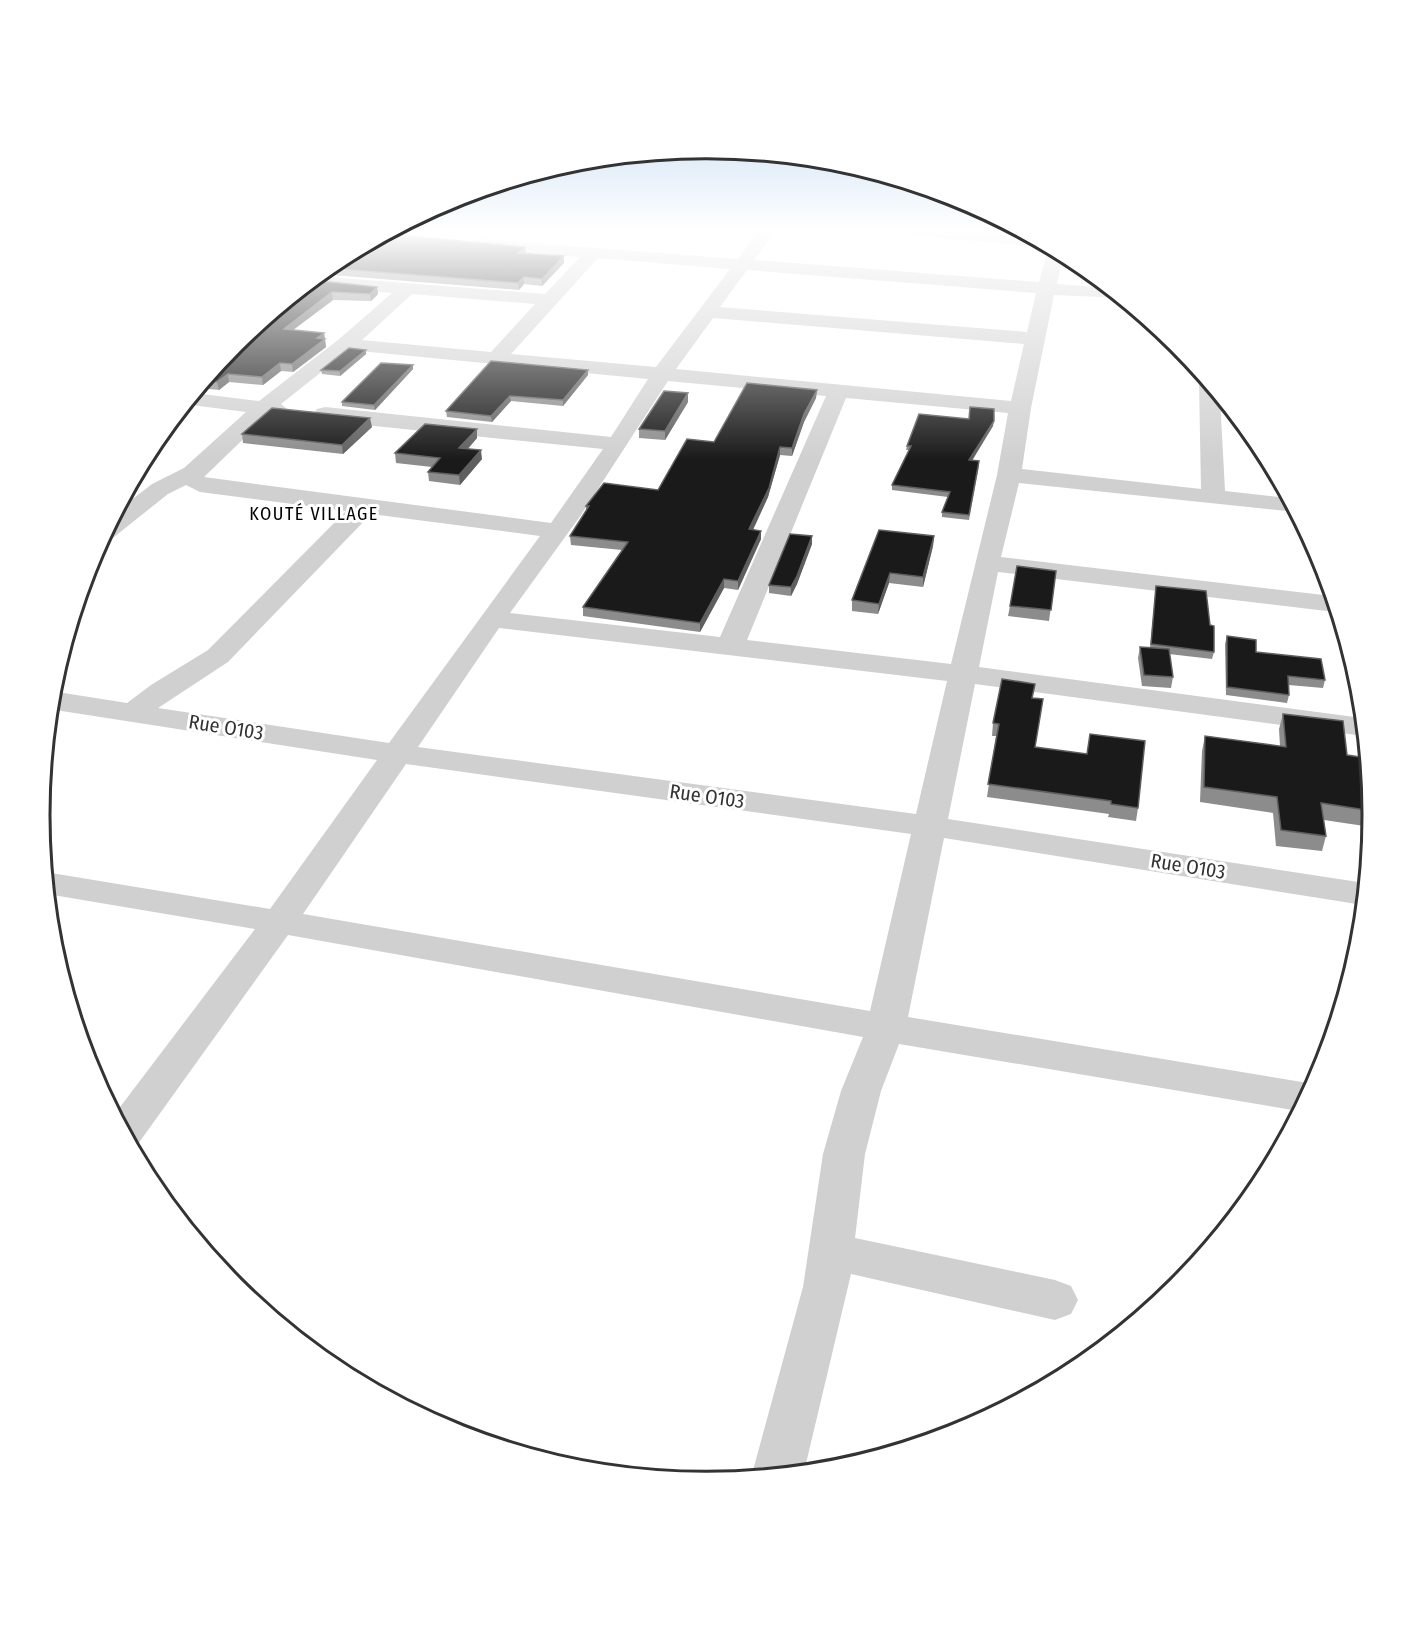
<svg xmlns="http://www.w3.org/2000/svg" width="1411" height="1630" viewBox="0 0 1411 1630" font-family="'Fira Sans Condensed',sans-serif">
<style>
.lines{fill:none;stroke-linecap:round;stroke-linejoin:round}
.minor{fill:#d0d0d0;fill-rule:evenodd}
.wall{fill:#8c8c8c}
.shaded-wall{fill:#5f5f5f}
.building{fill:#1a1a1a;stroke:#5f5f5f;stroke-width:1.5}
.labels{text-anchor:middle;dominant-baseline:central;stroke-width:6;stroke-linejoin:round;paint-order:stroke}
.far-neighbourhood-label{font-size:18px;letter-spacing:1.5px;fill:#000;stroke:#fff}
.street-label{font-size:20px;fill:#333;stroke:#fff}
.rim{fill:none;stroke:#333;stroke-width:3}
</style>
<rect width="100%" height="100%" fill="#fff"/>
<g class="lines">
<g class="minor">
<path d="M758,231H775L754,260L1039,282L1049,246L1063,254L1057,284L1109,288L1122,298L1054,295L1031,408L1022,469L1201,489L1199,383L1205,378L1220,397L1225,491L1288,498L1296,512L1019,483L1001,557L1332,596L1337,612H1335L998,572L979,667L1362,718L1364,736L975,684L948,819L1365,883L1363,905L944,838L908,1017L1314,1084L1299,1111L899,1044L881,1091L865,1154L855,1238L1055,1280L1071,1286L1078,1300L1071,1314L1055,1320L851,1274L804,1472L754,1477L752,1474L803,1287L823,1154L841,1091L863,1037L288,935L138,1144L131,1147L114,1115L255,929L47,894L45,872L270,909L377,760L49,709L51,691L127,703L151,685L208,650L346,511L200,492L186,485L168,494L114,537L101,539L116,512L152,484L184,468L246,412L184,404L194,393L259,401L338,340L392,293L306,285L317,276L545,294L580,257L480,249L474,248L471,244L474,240L480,239L738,259ZM598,258L730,269L656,367L511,354ZM747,270L1036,293L1027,332L720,307ZM412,294L535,304L491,352L362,340ZM713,318L1024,344L1011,401L676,369ZM349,350L648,379L611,437L325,407L317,409L314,414L317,419L325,421L603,449L551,523L204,477L268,415L284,414L287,409L281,404ZM668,381L826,396L720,637L510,613L581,515ZM846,398L1008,413L997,475L951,664L747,640ZM371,514L540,536L389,743L158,708L228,662ZM499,628L947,681L916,814L418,747ZM406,764L911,834L870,1011L303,914Z"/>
<polygon points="906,231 983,231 1028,235 1044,244 1038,246 914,236"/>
</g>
</g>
<g class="wall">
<polygon points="525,253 564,263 542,286 524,284 519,290 319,274 336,261"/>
<polygon points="312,280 377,287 378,294 371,301 333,300 293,330 324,333 326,347 293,372 281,371 263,385 229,382 219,390 198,388 234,343"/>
<polygon points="366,350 366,354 340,376 322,374 321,370"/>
<polygon points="413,365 413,369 375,410 342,406 342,402"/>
<polygon points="588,375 563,406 511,401 492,422 447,417 446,411"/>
<polygon points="817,390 816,398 804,422 792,456 780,455 768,497 753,530 761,539 738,590 724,588 700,632 583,616 583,607 622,550 571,545 570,536 586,511 586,506 658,490 714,442"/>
<polygon points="688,393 688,402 665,440 639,438 639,429"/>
<polygon points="969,419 993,426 972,461 979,466 969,520 942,517 942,512 948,497 892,490 892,485 909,450 906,450 907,446"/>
<polygon points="372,427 343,454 243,443 242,434"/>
<polygon points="477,438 468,449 482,459 460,485 429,481 428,472 432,467 396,463 395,453"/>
<polygon points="934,536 933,546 923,587 889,583 878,614 852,611 852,600"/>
<polygon points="812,544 797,584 791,596 769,593 769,585"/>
<polygon points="1056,571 1049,621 1008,616 1010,606"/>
<polygon points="1156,586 1214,652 1212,659 1169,654 1173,677 1171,688 1142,686 1138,658 1140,647 1150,648"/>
<polygon points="1227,636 1256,652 1325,680 1323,688 1289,685 1289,695 1287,703 1226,695 1225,644"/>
<polygon points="1033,698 1035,747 1138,808 1136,821 1108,817 1109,814 987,797 996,736 992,736 993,723"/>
<polygon points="1283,714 1347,755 1366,758 1372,815 1371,827 1324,820 1326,836 1322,851 1276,846 1273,813 1200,802 1202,751 1205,736 1280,746 1279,729"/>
</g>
<g class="shaded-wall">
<polygon points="525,247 526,253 518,253"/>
<polygon points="564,256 564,263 542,286 542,279"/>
<polygon points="524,277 524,284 519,290 518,283"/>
<polygon points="377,287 378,294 371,301 370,294"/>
<polygon points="332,292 333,300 285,336 284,329"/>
<polygon points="324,333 326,347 293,372 292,364 317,338"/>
<polygon points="366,350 366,354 340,376 340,371"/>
<polygon points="280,363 281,371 263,385 262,377"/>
<polygon points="413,365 413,369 375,410 374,405"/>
<polygon points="588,370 588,375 563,406 563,400"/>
<polygon points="228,374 229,382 219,390 217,382"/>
<polygon points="817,390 816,398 804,422 792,456 792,448 804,414"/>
<polygon points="688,393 688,402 665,440 665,431"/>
<polygon points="510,396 511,401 492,422 491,416"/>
<polygon points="370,418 372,427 343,454 342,445"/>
<polygon points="994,421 993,426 969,465 969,460"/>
<polygon points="477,429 477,438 460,457 459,448"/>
<polygon points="780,447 780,455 768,497 749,538 749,529"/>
<polygon points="481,450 482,459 460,485 459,475"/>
<polygon points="761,531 761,539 738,590 738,581"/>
<polygon points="812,536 812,544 797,584 791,596 791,587"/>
<polygon points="934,536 933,546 923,587 923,577"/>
<polygon points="890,573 889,583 878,614 879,604"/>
<polygon points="724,579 724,588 700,632 700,623"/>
</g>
<g class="building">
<polygon points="386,234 525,247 518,253 564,256 542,279 524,277 518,283 326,268 336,261"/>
<polygon points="312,280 377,287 370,294 332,292 284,329 324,333 317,338 325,339 292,364 280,363 262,377 228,374 217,382 204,380 234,343"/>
<polygon points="349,348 366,350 340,371 321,370"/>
<polygon points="491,361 588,370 563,400 510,396 491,416 446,411"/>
<polygon points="381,363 413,365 374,405 342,402"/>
<polygon points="747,383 817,390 804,414 792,448 780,447 769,488 749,529 761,531 738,581 724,579 700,623 583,607 628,542 570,536 589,506 586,506 604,483 658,490 687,439 714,442"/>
<polygon points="664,391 688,393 665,431 639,429"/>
<polygon points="970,407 994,409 994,421 969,460 979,461 969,515 942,512 950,492 892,485 911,446 907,446 919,414 969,419"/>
<polygon points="272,408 370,418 342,445 242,434"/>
<polygon points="425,424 477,429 459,448 481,450 459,475 428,472 440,458 395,453"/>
<polygon points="879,530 934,536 923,577 890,573 879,604 852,600"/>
<polygon points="790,534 812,536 797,576 791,587 769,585"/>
<polygon points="1017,566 1056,571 1051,610 1010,606"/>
<polygon points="1156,586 1206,591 1210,625 1214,626 1214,652 1151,644"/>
<polygon points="1227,636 1256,640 1256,652 1321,659 1325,680 1288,676 1289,695 1227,687"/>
<polygon points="1140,647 1169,649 1173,677 1144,675"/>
<polygon points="1002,679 1035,684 1032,698 1043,699 1035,747 1087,754 1090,734 1145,741 1138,808 1111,804 1111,801 988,784 999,724 993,723"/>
<polygon points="1283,714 1343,721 1347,755 1366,758 1372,811 1321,803 1326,836 1281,830 1277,797 1204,787 1205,736 1286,747"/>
</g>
<linearGradient id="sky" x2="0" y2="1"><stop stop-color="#9ec6ea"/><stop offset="0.5" stop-color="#fff"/><stop offset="1" stop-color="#fff" stop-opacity="0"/></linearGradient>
<rect width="1411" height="460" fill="url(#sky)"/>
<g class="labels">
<g class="far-neighbourhood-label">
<text x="314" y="514">KOUTÉ VILLAGE</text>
</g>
<g class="street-label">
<text transform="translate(226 727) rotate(9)">Rue O103</text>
<text transform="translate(707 796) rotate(8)">Rue O103</text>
<text transform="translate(1188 866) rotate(9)">Rue O103</text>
</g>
</g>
<path d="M0 0H1411V1630H0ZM50 815a656 656 0 1 1 1312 0a656 656 0 1 1-1312 0Z" fill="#fff" fill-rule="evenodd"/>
<path class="rim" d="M50 815a656 656 0 1 1 1312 0a656 656 0 1 1-1312 0Z"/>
</svg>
